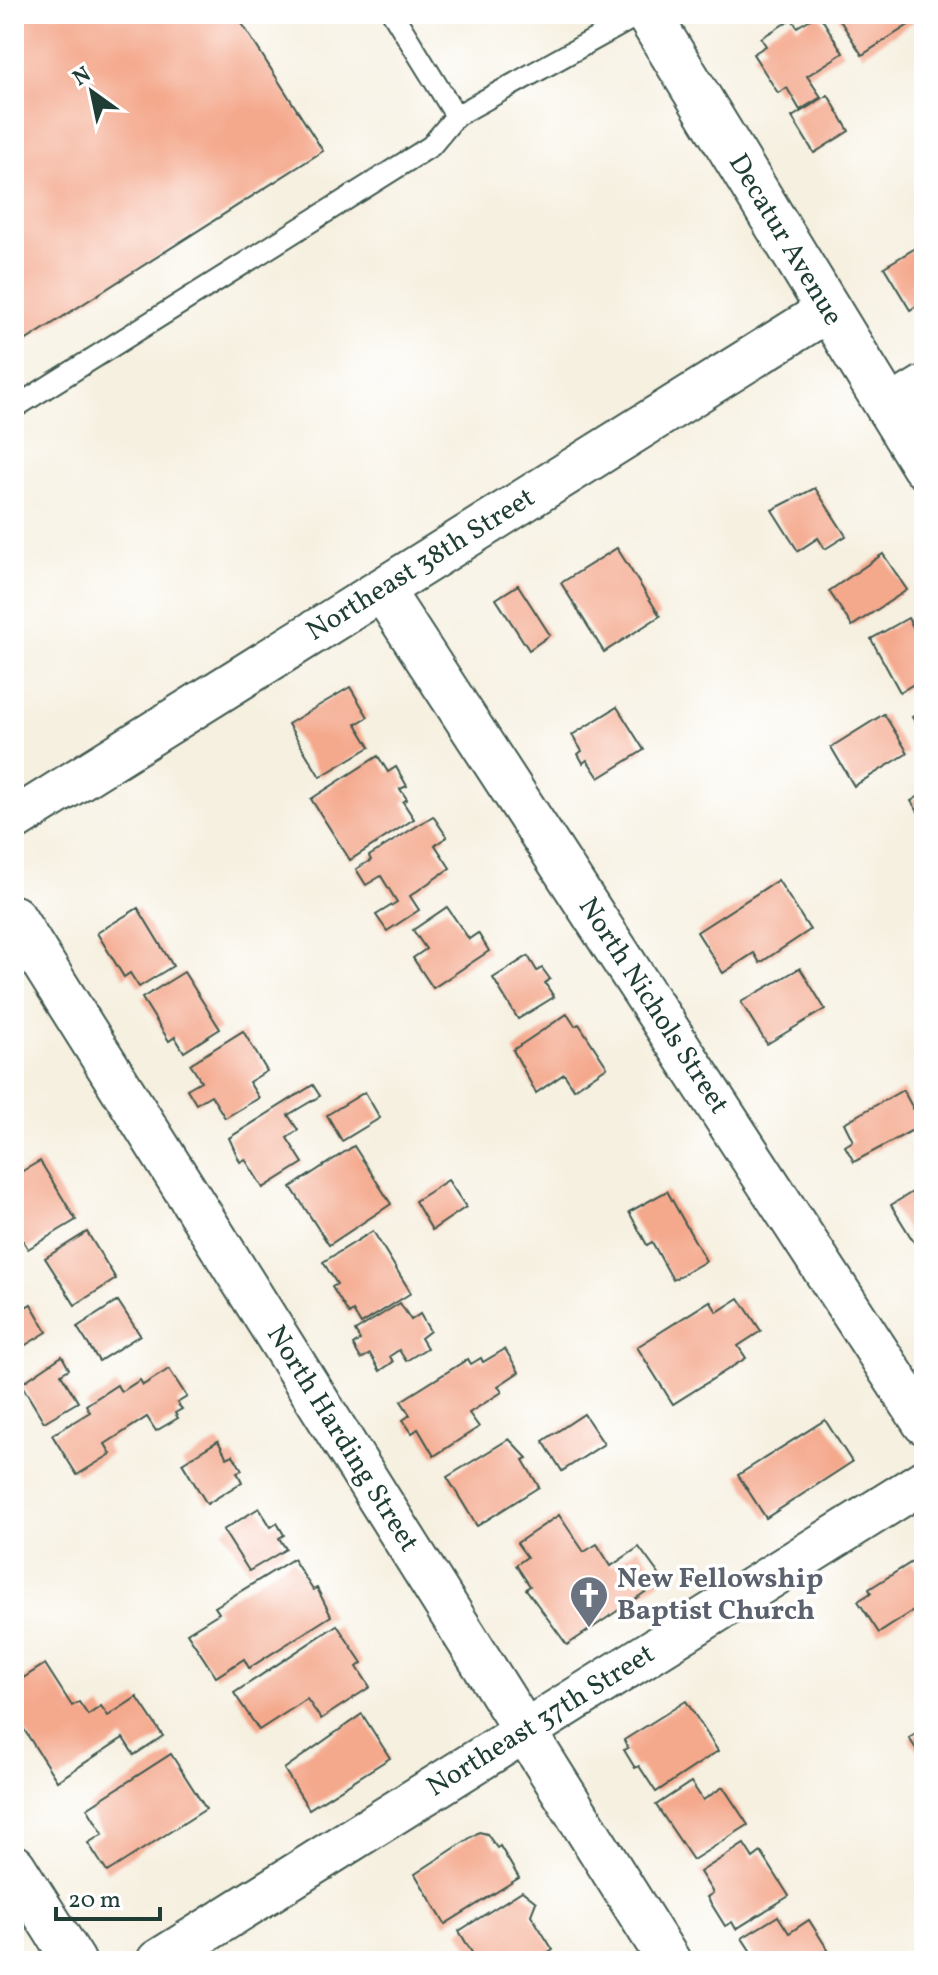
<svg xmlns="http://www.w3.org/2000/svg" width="938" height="1975" viewBox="0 0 938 1975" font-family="Vollkorn,serif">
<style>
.building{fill:#f4a98d}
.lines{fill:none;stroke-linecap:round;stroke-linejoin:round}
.lane-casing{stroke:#3f584e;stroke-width:24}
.street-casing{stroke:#3f584e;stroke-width:46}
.secondary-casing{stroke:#3f584e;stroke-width:48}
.lane{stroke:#fff;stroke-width:20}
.street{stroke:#fff;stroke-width:42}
.secondary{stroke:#fff;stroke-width:44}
.labels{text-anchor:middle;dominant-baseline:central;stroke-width:7;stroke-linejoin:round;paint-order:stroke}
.street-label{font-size:28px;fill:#1f3d34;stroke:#fff}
.worship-label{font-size:28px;font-weight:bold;fill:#5b616d;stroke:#fff;text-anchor:start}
</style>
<rect width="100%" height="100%" fill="#fff"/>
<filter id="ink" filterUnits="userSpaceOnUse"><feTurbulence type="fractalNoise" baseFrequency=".0125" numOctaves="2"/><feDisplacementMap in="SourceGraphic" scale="16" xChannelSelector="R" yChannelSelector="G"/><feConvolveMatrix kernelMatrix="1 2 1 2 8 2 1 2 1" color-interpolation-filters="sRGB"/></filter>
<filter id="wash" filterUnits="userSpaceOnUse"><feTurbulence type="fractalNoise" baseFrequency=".006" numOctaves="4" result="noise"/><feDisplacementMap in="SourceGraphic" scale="32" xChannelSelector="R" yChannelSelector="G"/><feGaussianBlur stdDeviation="1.8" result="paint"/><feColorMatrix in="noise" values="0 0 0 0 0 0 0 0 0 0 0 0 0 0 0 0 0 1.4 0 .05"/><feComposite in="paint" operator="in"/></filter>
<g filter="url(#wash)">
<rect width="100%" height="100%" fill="#f6f0e0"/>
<g id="blocks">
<g class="building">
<polygon points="14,14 236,14 323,151 14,348"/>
<polygon points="819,14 843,53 807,76 821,97 800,110 787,88 778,93 753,54 766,46 761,38 792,19 797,27"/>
<polygon points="836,14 924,14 924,15 862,55"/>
<polygon points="828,95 849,131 814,153 792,117"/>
<polygon points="924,243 924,301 910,310 884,267"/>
<polygon points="815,488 846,536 825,549 818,538 798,551 772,510"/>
<polygon points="617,548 660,616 604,652 561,583"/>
<polygon points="883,554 907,590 852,626 829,591"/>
<polygon points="518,585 550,635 529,650 496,599"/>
<polygon points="908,618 917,634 924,631 924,678 900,692 871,639"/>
<polygon points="350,687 368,717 356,724 370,747 320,777 288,724"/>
<polygon points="617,707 644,750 599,778 587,760 583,763 578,754 582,751 572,735"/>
<polygon points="924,709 924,736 912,717"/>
<polygon points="884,714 908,753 854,786 831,747"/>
<polygon points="378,756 388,772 396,767 407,786 400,789 407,799 403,802 414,819 350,860 311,799"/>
<polygon points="924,793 924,821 911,801"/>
<polygon points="433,816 447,837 435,845 450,868 410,896 419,910 387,931 376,915 397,902 381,876 366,885 356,869 371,860 369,856"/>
<polygon points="778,880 810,930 760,963 754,953 723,973 697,932"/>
<polygon points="447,907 469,939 478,933 489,951 433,988 413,958 426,949 413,930"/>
<polygon points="138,908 173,966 139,987 130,973 124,977 97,933"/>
<polygon points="528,956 537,971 542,968 550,979 545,983 554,997 518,1019 493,978"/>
<polygon points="800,968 825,1009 767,1044 741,1002"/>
<polygon points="184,972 220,1029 184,1052 175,1037 169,1041 142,998"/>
<polygon points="567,1014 575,1026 579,1024 607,1067 574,1089 564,1074 536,1093 513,1050"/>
<polygon points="243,1031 267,1071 249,1082 259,1098 225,1118 211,1095 196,1104 187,1089 201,1081 190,1064"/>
<polygon points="313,1085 320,1096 288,1115 298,1130 287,1138 303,1163 263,1188 245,1159 240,1162 229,1138"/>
<polygon points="903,1090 922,1125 854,1162 845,1146 853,1141 844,1123"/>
<polygon points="365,1092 380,1118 342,1141 327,1115"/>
<polygon points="354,1146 391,1204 329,1245 291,1187"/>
<polygon points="40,1161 76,1220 28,1249 14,1226 14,1176"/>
<polygon points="448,1180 466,1207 432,1230 415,1201"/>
<polygon points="924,1185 924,1250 920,1252 891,1205"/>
<polygon points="667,1191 706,1261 673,1280 652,1242 647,1245 629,1212"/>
<polygon points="373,1231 411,1293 361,1324 353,1311 349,1314 332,1287 337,1284 323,1262"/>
<polygon points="87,1232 116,1279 75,1305 45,1258"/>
<polygon points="739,1298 761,1331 738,1346 746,1358 673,1404 637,1347 710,1301 717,1312"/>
<polygon points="118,1301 140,1335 99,1361 77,1327"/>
<polygon points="400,1303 411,1320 420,1314 430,1331 421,1338 427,1348 406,1361 399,1350 390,1356 393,1362 380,1371 370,1354 361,1359 353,1345 360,1340 355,1331"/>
<polygon points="31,1304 47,1332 14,1352 14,1314"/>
<polygon points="505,1349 519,1372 498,1386 502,1392 469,1413 479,1427 434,1456 418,1429 412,1433 403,1420 410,1415 401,1401 468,1359 471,1364 481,1358 483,1362"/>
<polygon points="62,1356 69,1369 61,1374 78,1402 44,1422 21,1384"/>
<polygon points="169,1369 187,1397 177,1403 182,1409 175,1413 178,1418 156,1431 147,1417 105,1444 111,1454 77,1475 52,1435 90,1412 86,1405 117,1385 121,1392 140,1380 143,1385"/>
<polygon points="584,1414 604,1444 562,1471 543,1441"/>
<polygon points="825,1420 852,1462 766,1518 738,1475"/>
<polygon points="509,1439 527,1458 523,1460 539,1487 477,1526 447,1477"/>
<polygon points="218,1441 227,1458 233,1455 242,1470 237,1472 242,1482 207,1504 182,1463"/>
<polygon points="259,1508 271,1527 277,1523 284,1535 279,1538 286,1549 249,1571 223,1530"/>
<polygon points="559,1515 584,1552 597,1544 611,1566 639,1547 663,1580 567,1645 526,1589 530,1586 516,1565 527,1557 517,1543"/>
<polygon points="293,1559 313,1590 317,1588 331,1616 249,1668 244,1659 216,1677 187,1633 219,1613 215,1607"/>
<polygon points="912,1562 917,1570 924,1566 924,1604 879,1633 858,1601 871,1593 869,1589"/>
<polygon points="337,1625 362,1663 357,1667 370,1687 321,1719 307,1699 259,1730 234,1693"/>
<polygon points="45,1664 72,1706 79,1702 88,1715 101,1706 108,1716 137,1697 163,1736 134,1755 123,1738 57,1781 14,1714 14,1684"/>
<polygon points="686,1701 718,1751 656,1792 639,1766 635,1768 624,1750 628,1748 624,1740"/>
<polygon points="362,1714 390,1758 309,1809 284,1769"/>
<polygon points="924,1729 924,1761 909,1738"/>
<polygon points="171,1754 206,1809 107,1872 88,1843 103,1834 87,1808"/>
<polygon points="691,1782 703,1800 723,1787 748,1825 693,1860 656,1805"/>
<polygon points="479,1832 487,1834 497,1848 500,1846 519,1878 445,1924 415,1874"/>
<polygon points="744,1844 753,1858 761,1852 789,1896 736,1929 732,1922 725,1926 707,1897 713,1893 700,1872"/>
<polygon points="522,1891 536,1902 531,1915 553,1950 536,1961 477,1961 459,1931"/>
<polygon points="778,1916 789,1933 809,1920 835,1961 757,1961 742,1938"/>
</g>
</g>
</g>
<g filter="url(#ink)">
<use href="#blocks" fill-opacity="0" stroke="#3f584e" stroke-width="2"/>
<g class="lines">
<defs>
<g id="lane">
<polyline points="456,116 640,14"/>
<polyline points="14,408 431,146 456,116 393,14"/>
</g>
<g id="street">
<polyline points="888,409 924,387"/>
<polyline points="382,590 924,1423"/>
<polyline points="14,820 828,310"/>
<polyline points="14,917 669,1961"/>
<polyline points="14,1866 74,1961"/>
<polyline points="158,1961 924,1481"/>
</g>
<polyline id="secondary" points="648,14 924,466"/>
</defs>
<use href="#lane" class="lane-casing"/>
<use href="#street" class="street-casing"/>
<use href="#secondary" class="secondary-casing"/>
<use href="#lane" class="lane"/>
<use href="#street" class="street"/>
<use href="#secondary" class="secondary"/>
</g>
</g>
<defs>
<symbol id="church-pin" viewBox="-11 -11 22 30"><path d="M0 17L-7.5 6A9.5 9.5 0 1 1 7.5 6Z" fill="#6b7280" stroke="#fff"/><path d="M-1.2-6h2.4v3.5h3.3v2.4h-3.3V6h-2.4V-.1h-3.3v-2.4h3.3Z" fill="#fff"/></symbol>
</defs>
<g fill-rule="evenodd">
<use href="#church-pin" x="567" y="1573" width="44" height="60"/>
</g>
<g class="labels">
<g class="street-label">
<text transform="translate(785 240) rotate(59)">Decatur Avenue</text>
<text transform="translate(421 565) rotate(-32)">Northeast 38th Street</text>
<text transform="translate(653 1006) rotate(57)">North Nichols Street</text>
<text transform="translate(342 1439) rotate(58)">North Harding Street</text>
<text transform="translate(541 1721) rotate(-32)">Northeast 37th Street</text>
</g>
<g class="worship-label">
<text x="617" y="1579">New Fellowship<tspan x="617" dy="32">Baptist Church</tspan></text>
</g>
</g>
<rect width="938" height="1975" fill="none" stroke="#fff" stroke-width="48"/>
<g transform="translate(92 92) rotate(327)" stroke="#ffffff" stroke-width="6" paint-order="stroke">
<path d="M0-6L14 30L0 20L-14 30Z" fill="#1f3d34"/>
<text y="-12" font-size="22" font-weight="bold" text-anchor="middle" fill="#1f3d34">N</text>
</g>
<path d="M56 1907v12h104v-12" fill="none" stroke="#1f3d34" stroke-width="4"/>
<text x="68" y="1907" font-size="24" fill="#1f3d34" stroke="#ffffff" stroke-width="6" paint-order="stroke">20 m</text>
</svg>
